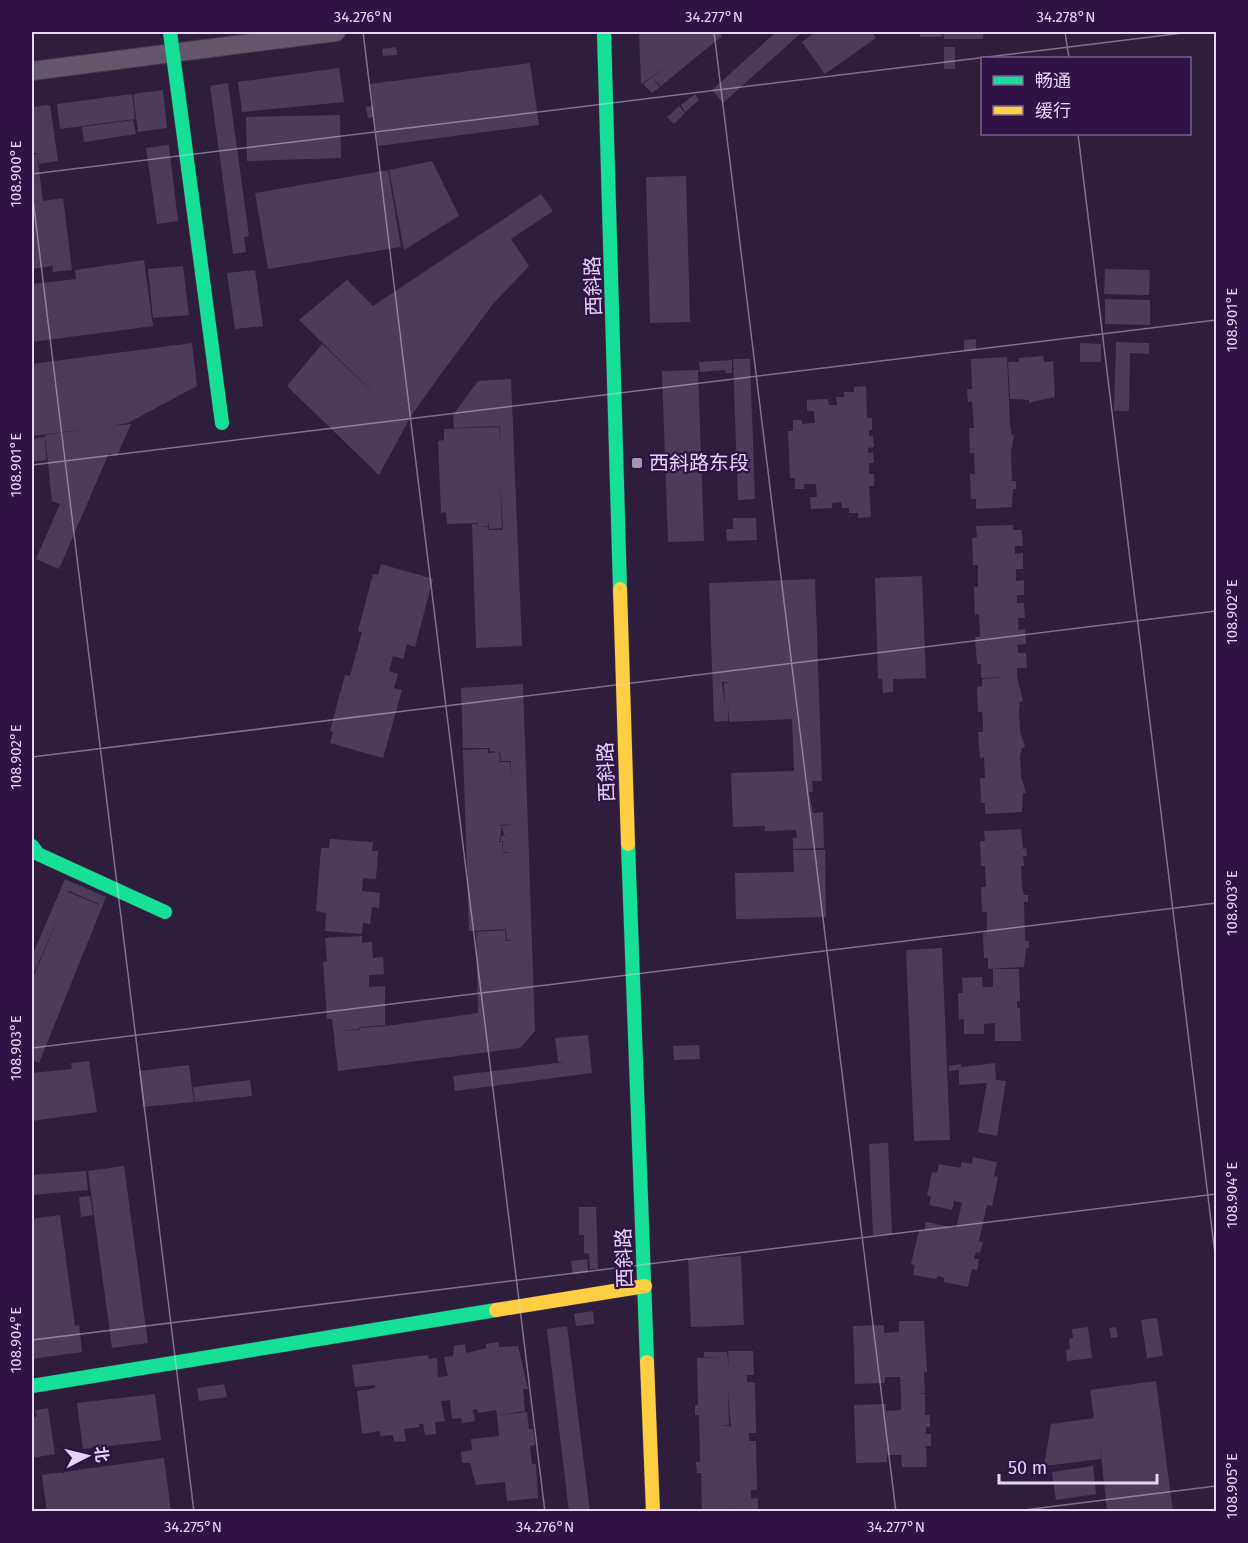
<svg xmlns="http://www.w3.org/2000/svg" width="1248" height="1543" viewBox="0 0 1248 1543" font-family="'Fira Sans','Noto Sans SC',sans-serif">
<style>
.building{fill:#4d3b5a;fill-rule:evenodd}
.lines{fill:none;stroke-linecap:round;stroke-linejoin:round}
.street-casing{stroke:#453850;stroke-width:20}
.fast-casing{stroke:#453850;stroke-width:15}
.slow-casing{stroke:#453850;stroke-width:15}
.street{stroke:#63566d;stroke-width:18}
.fast{stroke:#16e098;stroke-width:14}
.slow{stroke:#ffcf43;stroke-width:14}
.ticks{fill:none;stroke:#e5d5f6;stroke-width:1.5;stroke-opacity:0.45}
.poi-dot{fill:#a595b5;stroke:#311247;stroke-width:2}
.labels{text-anchor:middle;dominant-baseline:central;stroke-width:4.5;stroke-linejoin:round;paint-order:stroke}
.street-label{font-size:20px;fill:#e5d5f6;stroke:#311247}
.poi-label{font-size:20px;fill:#e5d5f6;stroke:#311247;text-anchor:start}
.neatline{fill:none;stroke:#e5d5f6;stroke-width:2}
.ticks-label{font-size:15px;text-anchor:middle;fill:#e5d5f6}
</style>
<rect width="100%" height="100%" fill="#2f1e3b"/>
<g class="building">
<polygon points="639,32 718,32 722,36 661,86 652,77 673,62 641,84"/>
<polygon points="776,32 797,32 800,34 723,103 712,90"/>
<polygon points="816,32 872,32 876,38 825,74 802,42"/>
<rect x="920" y="32" width="22" height="5"/>
<polygon points="943,32 984,32 983,39 944,39"/>
<polygon points="396,47 397,55 383,56 382,49"/>
<rect x="944" y="47" width="11" height="22"/>
<polygon points="530,63 539,125 378,146 374,117 368,118 366,107 373,106 370,84"/>
<polygon points="339,68 344,102 242,112 238,82"/>
<polygon points="652,77 660,87 652,93 643,84"/>
<polygon points="228,83 249,236 244,237 246,252 233,254 210,86"/>
<polygon points="163,90 167,128 138,132 133,94"/>
<polygon points="132,94 135,119 60,129 57,104"/>
<polygon points="695,94 699,100 685,112 681,105"/>
<polygon points="50,105 58,161 39,164 37,153 32,153 32,107"/>
<polygon points="679,106 685,113 674,124 667,117"/>
<polygon points="340,115 341,158 247,161 246,117"/>
<polygon points="133,120 136,134 84,142 82,127"/>
<polygon points="169,145 178,221 157,224 146,148"/>
<polygon points="37,154 43,201 63,198 72,270 53,272 51,257 52,266 32,269 32,155"/>
<polygon points="432,161 459,216 404,250 389,170"/>
<polygon points="388,170 401,247 268,269 255,193"/>
<polygon points="686,176 690,322 650,323 646,177"/>
<polygon points="541,194 553,211 511,239 529,266 493,304 441,374 411,416 379,475 287,386 322,344 386,405 299,320 347,280 373,306"/>
<polygon points="144,260 153,326 32,342 32,284 76,279 75,270"/>
<polygon points="183,266 189,315 153,318 148,269"/>
<polygon points="1105,269 1150,270 1149,295 1104,294"/>
<polygon points="255,270 263,326 235,329 227,273"/>
<polygon points="1105,299 1150,300 1150,325 1105,324"/>
<polygon points="976,339 976,350 964,351 964,340"/>
<polygon points="1116,342 1149,343 1149,354 1130,353 1129,411 1114,411"/>
<polygon points="192,343 197,386 128,423 110,426 131,424 117,456 109,453 59,569 36,559 60,504 52,501 45,435 89,429 32,436 32,364"/>
<polygon points="1080,343 1101,344 1101,362 1080,362"/>
<polygon points="1043,356 1044,362 1053,361 1055,397 1029,403 1029,400 1010,399 1008,362 1019,362 1018,358"/>
<polygon points="1007,357 1010,426 1012,435 1014,435 1011,452 1012,481 1016,481 1016,489 1013,489 1012,507 976,509 976,499 971,499 970,474 975,474 974,453 970,453 969,428 974,428 972,401 968,402 967,389 972,389 971,359"/>
<polygon points="733,359 750,359 755,499 738,500"/>
<polygon points="732,360 732,373 725,373 725,370 700,372 699,362"/>
<polygon points="698,370 704,541 668,542 662,371"/>
<path d="M511,379L522,646L476,648L472,524H477L478,527L477,519V523L447,524L446,512L441,513L438,441L444,440V429L499,427L501,443L500,427L499,426L454,428L453,415L478,381ZM500,481L503,528V530H488V527H481L488,526L489,521V529L502,528Z"/>
<polygon points="866,386 867,418 872,418 872,430 869,430 869,436 873,436 874,447 868,448 868,453 873,452 874,463 869,463 869,474 874,474 874,486 869,486 871,517 858,518 858,513 849,513 849,508 842,508 841,502 832,503 832,508 811,509 810,497 817,497 816,484 804,484 804,489 795,489 795,478 790,478 788,431 793,431 793,420 802,420 802,424 815,423 814,411 807,411 807,400 828,399 829,405 837,405 836,397 844,397 844,392 854,392 854,387"/>
<polygon points="45,437 46,460 32,462 32,439"/>
<polygon points="733,518 756,518 757,540 727,541 726,529 733,529"/>
<polygon points="1013,525 1013,530 1022,530 1023,546 1015,546 1015,554 1023,553 1023,569 1016,569 1016,581 1024,580 1024,595 1017,595 1017,603 1024,603 1025,618 1018,618 1018,630 1025,629 1026,644 1017,645 1018,653 1026,653 1027,668 1017,668 1017,677 1023,701 1020,702 1019,711 1020,731 1025,747 1022,748 1020,756 1021,776 1026,793 1023,793 1022,812 985,814 985,803 981,803 980,778 985,778 984,757 980,758 978,732 983,732 983,724 982,712 978,712 977,687 982,686 982,679 1004,677 981,678 981,664 977,664 975,637 980,637 979,614 975,615 974,587 978,587 978,565 973,565 972,538 977,537 976,526"/>
<polygon points="381,564 433,579 415,647 407,644 403,659 393,656 389,671 398,674 394,688 402,690 383,758 330,743 333,732 330,731 345,675 350,676 362,632 358,631 373,574 378,575"/>
<polygon points="922,576 926,678 893,679 893,692 883,693 882,679 878,679 875,578"/>
<path d="M815,579L822,781H812L813,792H809L813,813L823,812L824,848L793,849V838H797L796,830L765,831V826L733,827L731,773L794,771L792,719L729,722L728,706V721L714,722L709,583ZM722,682H732L724,683L725,706Z"/>
<path d="M523,684L535,1031L520,1048L338,1071L332,1019H327L323,962L327,961L325,938L362,936V943L372,942L373,958L383,957L384,974L369,975V987L385,986V1025L359,1027V1029L341,1031L359,1030L360,1028L386,1026L478,1013L476,932L505,930L506,941L515,940H507L506,929L469,931L463,750L488,749V753L499,752L500,762H510V777L511,761H501L500,752L489,751L490,748H463L461,688ZM513,824L502,826L504,835H508L501,836L500,841L507,842H503V852H511L503,853L502,842H499L502,826L499,825Z"/>
<polygon points="1021,829 1023,849 1026,848 1027,856 1023,856 1024,866 1021,866 1022,886 1024,895 1028,895 1028,902 1024,902 1025,941 1029,941 1029,948 1026,948 1024,967 988,969 988,958 984,958 983,933 987,932 987,912 982,912 981,887 986,887 985,866 981,866 980,841 985,841 984,831"/>
<polygon points="330,839 373,842 372,851 378,851 376,879 363,878 362,891 380,893 379,908 372,907 370,924 363,923 362,934 325,931 326,913 316,911 321,848 329,848"/>
<polygon points="793,850 825,850 826,917 736,919 735,873 794,872"/>
<path d="M65,879L106,897L39,1063L32,1060V980L60,914L32,977V956ZM69,891L99,904V905L68,892Z"/>
<polygon points="942,948 950,1140 914,1141 906,950"/>
<polygon points="993,969 1019,969 1020,1001 1017,1001 1017,1008 1020,1008 1021,1041 995,1041 995,1023 984,1024 984,1034 964,1034 964,1019 959,1020 958,993 963,993 962,978 982,977 983,987 993,987"/>
<polygon points="588,1035 592,1073 455,1091 453,1076 565,1062 558,1062 555,1038"/>
<polygon points="699,1045 700,1059 674,1060 673,1046"/>
<polygon points="89,1061 97,1112 32,1121 32,1073 72,1069 71,1063"/>
<polygon points="995,1063 996,1080 1006,1081 997,1136 978,1132 987,1083 959,1085 959,1070 949,1071 949,1066 961,1064 961,1067"/>
<polygon points="189,1065 194,1102 143,1107 139,1071"/>
<polygon points="250,1080 252,1096 195,1102 193,1087"/>
<polygon points="888,1143 892,1234 873,1235 869,1144"/>
<polygon points="973,1157 997,1162 994,1176 998,1177 992,1206 987,1205 979,1241 983,1242 980,1253 976,1252 974,1259 979,1259 977,1270 972,1269 968,1287 944,1282 944,1278 938,1276 936,1279 913,1275 915,1265 911,1264 919,1230 924,1231 926,1222 956,1228 962,1203 954,1201 952,1210 929,1205 931,1196 927,1196 932,1172 937,1173 939,1164 960,1168 962,1162 972,1164"/>
<polygon points="124,1166 148,1343 112,1348 88,1171"/>
<polygon points="86,1171 88,1190 32,1195 32,1175"/>
<polygon points="90,1196 93,1215 81,1217 79,1197"/>
<polygon points="579,1207 596,1207 598,1269 590,1269 589,1254 584,1253 584,1235 579,1235"/>
<polygon points="60,1215 75,1326 79,1325 82,1352 32,1359 32,1219"/>
<polygon points="741,1256 744,1325 691,1327 688,1259"/>
<polygon points="587,1259 588,1272 573,1274 571,1261"/>
<polygon points="593,1311 594,1324 576,1326 574,1314"/>
<polygon points="1157,1318 1163,1356 1147,1358 1141,1320"/>
<polygon points="899,1321 924,1321 927,1372 924,1372 925,1393 918,1394 925,1394 925,1415 930,1415 930,1427 926,1427 926,1434 931,1434 931,1446 926,1446 927,1467 902,1467 901,1455 887,1455 887,1462 856,1463 854,1405 886,1404 886,1411 901,1410 901,1394 900,1377 885,1377 885,1383 855,1384 853,1326 884,1325 884,1333 899,1332"/>
<polygon points="567,1326 590,1512 569,1512 547,1329"/>
<polygon points="1088,1327 1092,1358 1067,1361 1066,1350 1070,1349 1069,1339 1073,1338 1072,1329"/>
<polygon points="1116,1327 1118,1337 1111,1338 1109,1328"/>
<polygon points="499,1342 499,1347 518,1346 528,1389 523,1389 525,1411 497,1415 496,1410 478,1413 477,1409 473,1410 475,1421 462,1423 461,1418 452,1419 450,1400 441,1401 445,1421 435,1422 436,1434 425,1435 423,1424 419,1424 420,1427 404,1429 406,1441 394,1442 393,1435 380,1436 380,1431 362,1434 357,1391 375,1388 375,1385 355,1387 352,1365 428,1355 429,1359 437,1358 438,1377 448,1376 444,1357 453,1356 454,1346 465,1344 466,1353 486,1348 486,1344"/>
<path d="M728,1351H753L754,1375H747V1382L755,1383L756,1433H749V1441H756L757,1490H751V1499L758,1498V1512H733V1507L732,1512H702L701,1473H697L696,1462H726H700L699,1415H695V1405H698L697,1358L722,1357H704V1352H727L729,1368ZM728,1392L731,1426H721L729,1425Z"/>
<polygon points="1156,1381 1173,1512 1107,1512 1100,1444 1101,1459 1044,1466 1051,1424 1094,1418 1090,1390"/>
<polygon points="224,1384 227,1397 199,1401 197,1388"/>
<polygon points="155,1394 161,1440 83,1449 77,1403"/>
<polygon points="48,1408 55,1454 32,1458 32,1418 37,1416 35,1410"/>
<polygon points="527,1412 529,1429 533,1429 535,1445 530,1446 532,1464 536,1464 538,1498 507,1501 505,1482 476,1485 470,1463 462,1463 461,1452 472,1450 471,1439 499,1436 497,1415"/>
<polygon points="164,1458 171,1512 47,1512 42,1475"/>
<polygon points="1093,1466 1096,1494 1056,1500 1052,1472"/>
</g>
<g class="lines">
<defs>
<polyline id="street" points="32,71 336,32"/>
<g id="fast">
<polyline points="170,32 222,423"/>
<polyline points="604,32 620,589"/>
<polyline points="628,844 647,1362"/>
<polyline points="32,846 38,854 165,912"/>
<polyline points="32,1386 496,1310"/>
</g>
<g id="slow">
<polyline points="620,589 628,844"/>
<polyline points="496,1310 645,1286"/>
<polyline points="647,1362 653,1512"/>
</g>
</defs>
<use href="#street" class="street-casing"/>
<use href="#fast" class="fast-casing"/>
<use href="#slow" class="slow-casing"/>
<use href="#street" class="street"/>
<use href="#fast" class="fast"/>
<use href="#slow" class="slow"/>
</g>
<path class="ticks" d="M363,32L545,1512M714,32L896,1512M1065,32L1069,58M1078,134L1216,1262M32,174L1191,32M32,191L194,1512M32,465L1216,320M32,757L1216,611M32,1048L1216,903M32,1340L1216,1194M1008,1512L1216,1486"/>
<rect class="poi-dot" x="631" y="457" width="12" height="12" rx="3"/>
<g class="labels">
<g class="street-label">
<text transform="translate(593 286) rotate(-92)">西斜路</text>
<text transform="translate(606 772) rotate(-92)">西斜路</text>
<text transform="translate(624 1258) rotate(-92)">西斜路</text>
</g>
<g class="poi-label">
<text x="649" y="463">西斜路东段</text>
</g>
</g>
<rect width="1248" height="1543" fill="none" stroke="#311247" stroke-width="66"/>
<rect x="981" y="57" width="210" height="78" fill="#311247" stroke="#79608d" stroke-width="1.5"/>
<rect x="993" y="76" width="30" height="9" fill="#16e098" stroke="#79608d" stroke-width="1.5"/>
<text x="1035" y="87" font-size="18" fill="#e5d5f6">畅通</text>
<rect x="993" y="106" width="30" height="9" fill="#ffcf43" stroke="#79608d" stroke-width="1.5"/>
<text x="1035" y="117" font-size="18" fill="#e5d5f6">缓行</text>
<g transform="translate(87 1456) rotate(83)" stroke="#311247" stroke-width="4.5" paint-order="stroke">
<path d="M0-4.5L10 22L0 15L-10 22Z" fill="#e5d5f6"/>
<text y="-9" font-size="16" font-weight="bold" text-anchor="middle" fill="#e5d5f6">北</text>
</g>
<path d="M999 1474v9h158v-9" fill="none" stroke="#e5d5f6" stroke-width="3"/>
<text x="1008" y="1474" font-size="18" fill="#e5d5f6" stroke="#311247" stroke-width="4.5" paint-order="stroke">50 m</text>
<rect x="33" y="33" width="1182" height="1477" class="neatline"/>
<g class="ticks-label">
<text x="363" y="22">34.276°N</text>
<text x="714" y="22">34.277°N</text>
<text x="1066" y="22">34.278°N</text>
<text transform="translate(16 174) rotate(-90)" y="5">108.900°E</text>
<text transform="translate(1232 320) rotate(-90)" y="5">108.901°E</text>
<text transform="translate(16 465) rotate(-90)" y="5">108.901°E</text>
<text transform="translate(1232 612) rotate(-90)" y="5">108.902°E</text>
<text transform="translate(16 757) rotate(-90)" y="5">108.902°E</text>
<text transform="translate(1232 903) rotate(-90)" y="5">108.903°E</text>
<text transform="translate(16 1048) rotate(-90)" y="5">108.903°E</text>
<text transform="translate(1232 1195) rotate(-90)" y="5">108.904°E</text>
<text transform="translate(16 1340) rotate(-90)" y="5">108.904°E</text>
<text transform="translate(1232 1486) rotate(-90)" y="5">108.905°E</text>
<text x="193" y="1532">34.275°N</text>
<text x="545" y="1532">34.276°N</text>
<text x="896" y="1532">34.277°N</text>
</g>
</svg>
